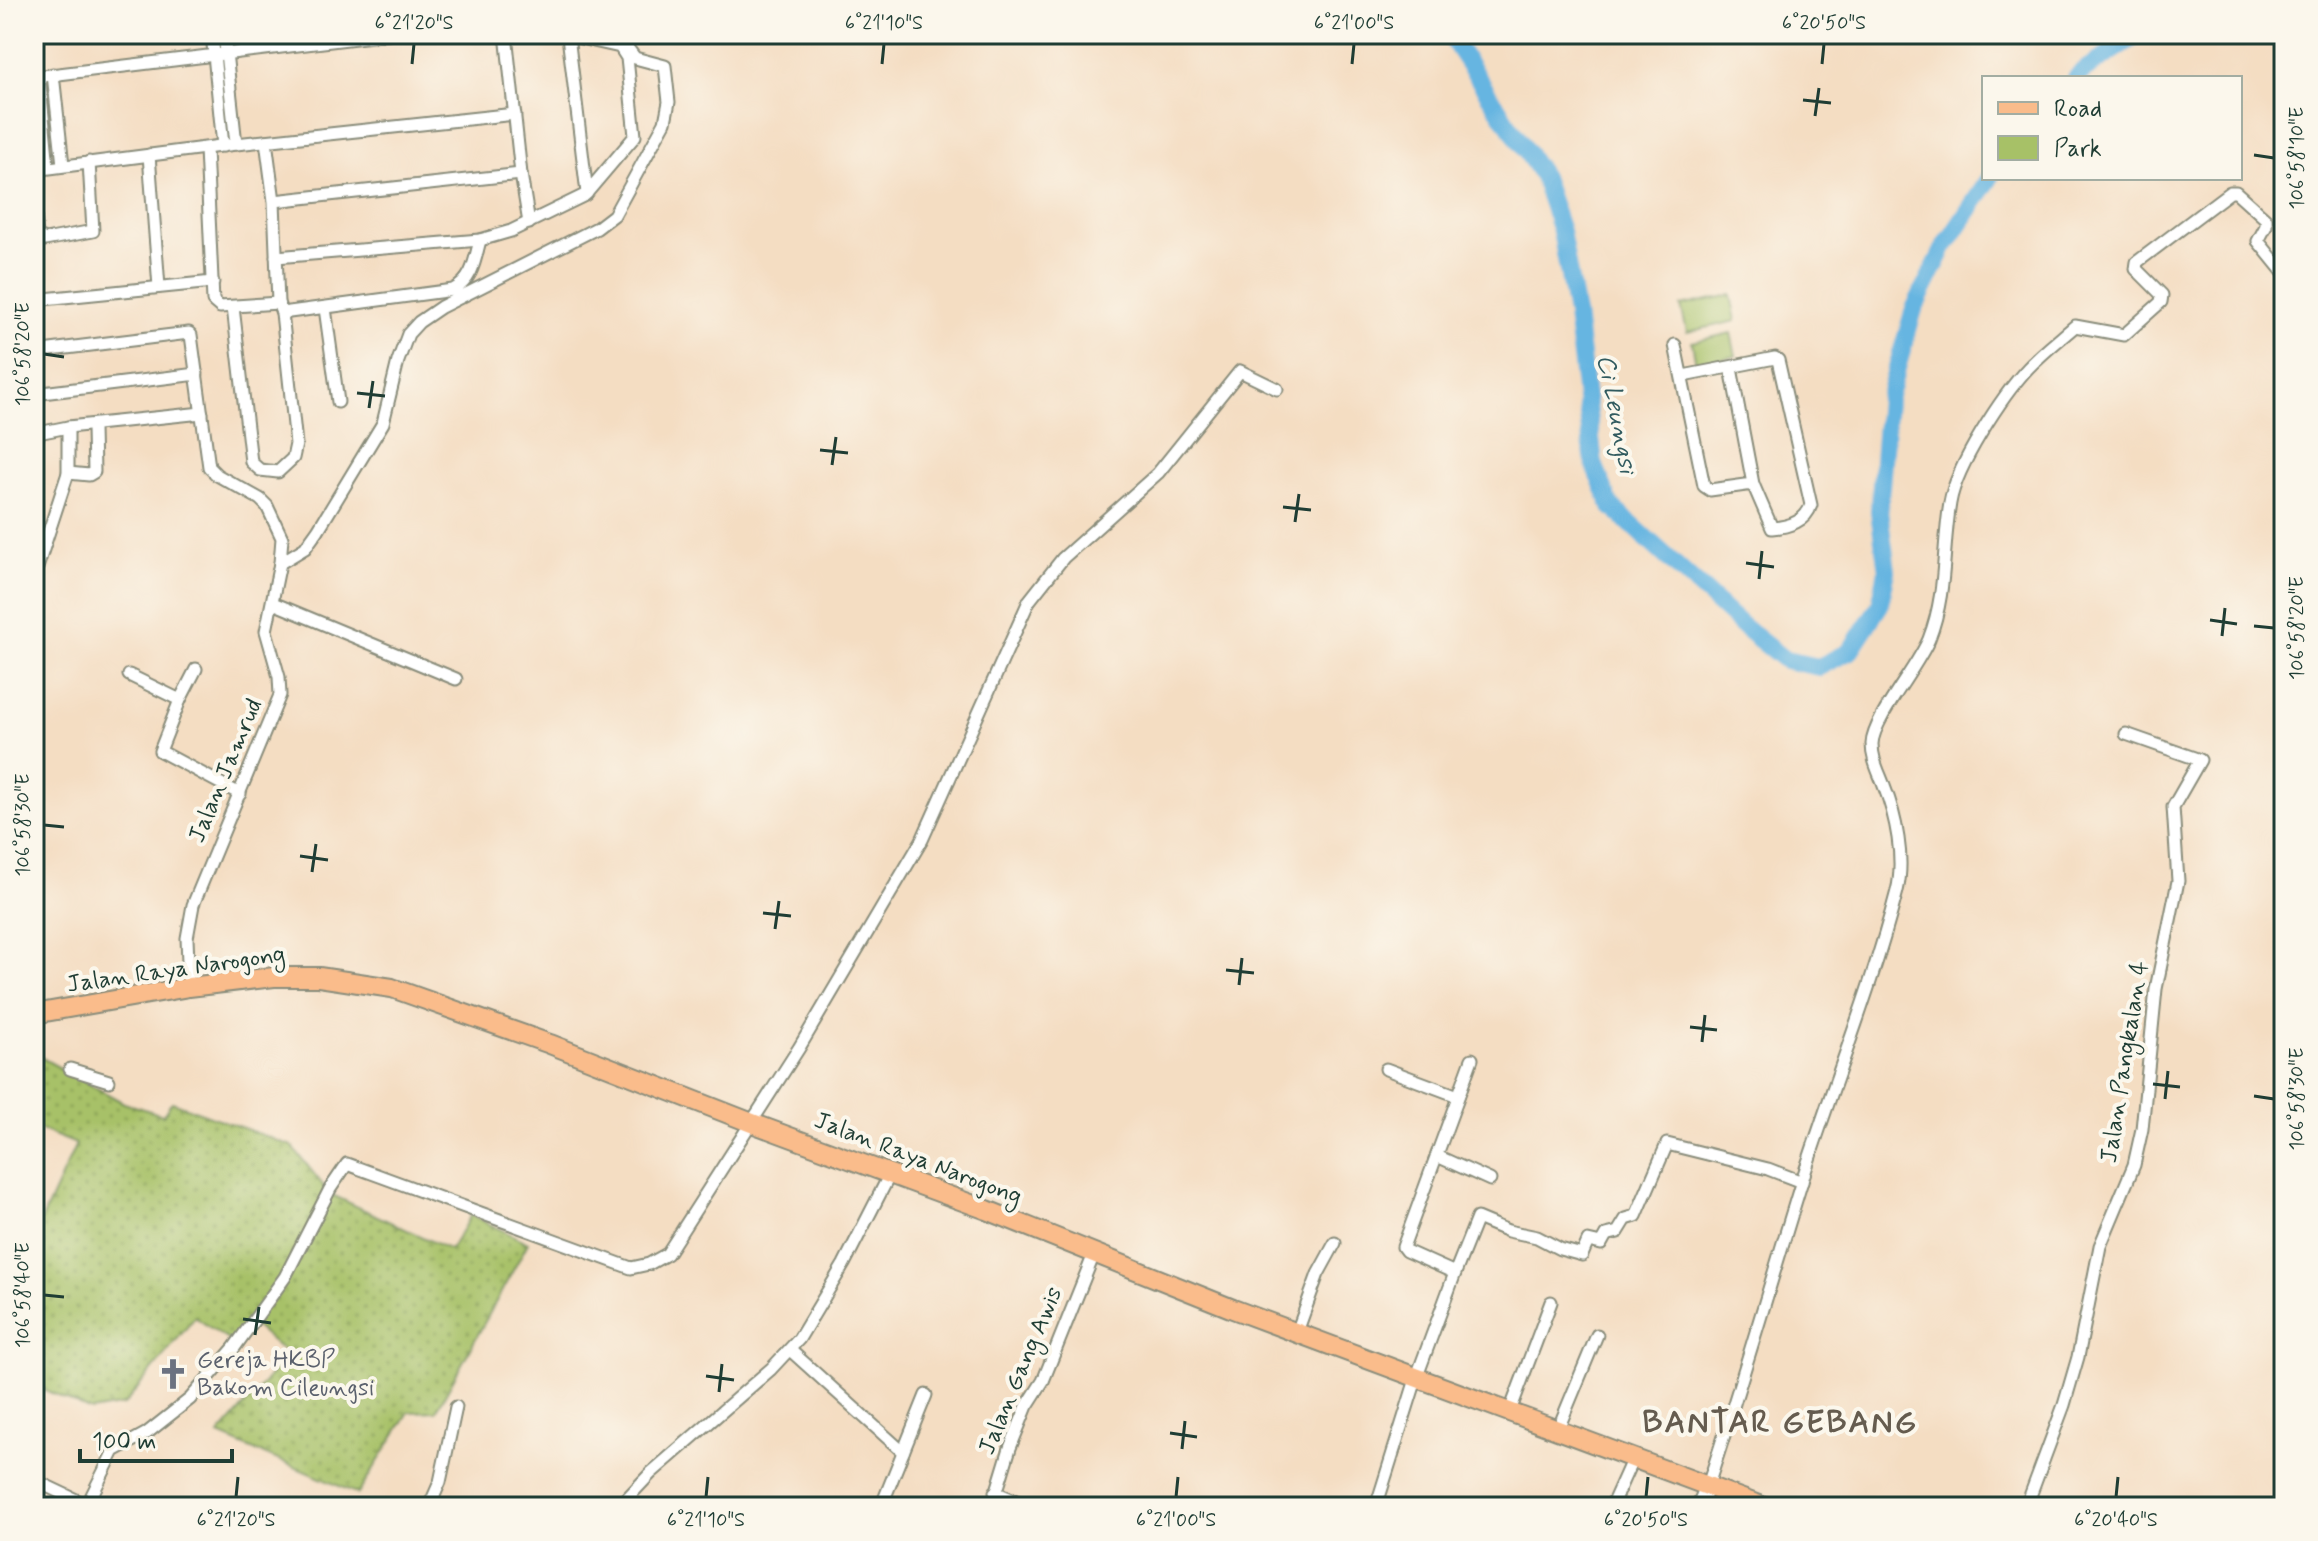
<svg xmlns="http://www.w3.org/2000/svg" width="2318" height="1541" viewBox="0 0 2318 1541" font-family="Mynerve,sans-serif">
<style>
.green{fill:url(#green-dots);stroke:#637f4e;stroke-width:2}
.pitch{fill:#a7c167;stroke:#637f4e;stroke-width:2}
.lines{fill:none;stroke-linecap:round;stroke-linejoin:round}
.river{stroke:#66b5e1;stroke-width:18}
.minor-casing{stroke:#8a8d7b;stroke-width:15}
.tertiary-casing{stroke:#8a8d7b;stroke-width:18}
.primary-casing{stroke:#8a8d7b;stroke-width:22}
.minor{stroke:#fff;stroke-width:11}
.tertiary{stroke:#fff;stroke-width:14}
.primary{stroke:#fabc8b;stroke-width:18}
.ticks{fill:none;stroke:#1f3d34;stroke-width:3}
.labels{text-anchor:middle;dominant-baseline:central;stroke-width:8;stroke-linejoin:round;paint-order:stroke}
.street-label{font-size:24px;fill:#1f3d34;stroke:#fbf7ec}
.worship-label{font-size:24px;fill:#5b616d;stroke:#fbf7ec;text-anchor:start}
.water-label{font-size:26px;font-style:italic;fill:#315b5f;stroke:#fbf7ec}
.district-label{font-size:32px;font-weight:bold;letter-spacing:2px;fill:#655c4f;stroke:#fbf7ec}
.neatline{fill:none;stroke:#1f3d34;stroke-width:3}
.ticks-label{font-size:20px;text-anchor:middle;fill:#1f3d34}
</style>
<defs>
<pattern id="green-dots" width="8" height="8" patternUnits="userSpaceOnUse" patternTransform="scale(2)"><rect width="8" height="8" fill="#a7c167"/><path d="M2 2h.1M6 6h.1" fill="none" stroke="#879e56" stroke-width="1.8" stroke-linecap="round"/></pattern>
</defs>
<rect width="100%" height="100%" fill="#fbf7ec"/>
<filter id="ink" filterUnits="userSpaceOnUse"><feTurbulence type="fractalNoise" baseFrequency=".0125" numOctaves="2"/><feDisplacementMap in="SourceGraphic" scale="16" xChannelSelector="R" yChannelSelector="G"/><feConvolveMatrix kernelMatrix="1 2 1 2 8 2 1 2 1" color-interpolation-filters="sRGB"/></filter>
<filter id="wash" filterUnits="userSpaceOnUse"><feTurbulence type="fractalNoise" baseFrequency=".006" numOctaves="4" result="noise"/><feDisplacementMap in="SourceGraphic" scale="32" xChannelSelector="R" yChannelSelector="G"/><feGaussianBlur stdDeviation="1.8" result="paint"/><feColorMatrix in="noise" values="0 0 0 0 0 0 0 0 0 0 0 0 0 0 0 0 0 1.4 0 .05"/><feComposite in="paint" operator="in"/></filter>
<g filter="url(#wash)">
<rect width="100%" height="100%" fill="#f4ddc2"/>
<polygon class="green" points="34,1057 42,1058 124,1103 163,1115 172,1102 292,1146 330,1194 450,1250 471,1215 528,1243 436,1411 409,1412 358,1494 219,1435 288,1355 253,1325 232,1343 195,1317 124,1405 91,1411 34,1385 34,1237 76,1144 34,1127"/>
<g class="pitch">
<polygon points="1731,295 1736,321 1687,332 1681,306"/>
<polygon points="1731,333 1736,356 1696,364 1692,342"/>
</g>
<g class="lines">
<g class="river">
<polyline points="1449,34 1543,177 1561,231 1576,314 1594,464 1611,506 1741,625 1785,660 1819,667 1850,651 1880,605 1887,571 1879,511 1888,399 1914,309 1944,248 1990,178"/>
<polyline points="2076,78 2083,71 2139,34"/>
</g>
</g>
</g>
<g filter="url(#ink)">
<g class="lines">
<defs>
<g id="minor">
<polyline points="212,34 223,146"/>
<polyline points="224,34 236,144"/>
<polyline points="491,34 500,36 506,34 521,174 529,223"/>
<polyline points="568,36 587,193"/>
<polyline points="53,74 63,165"/>
<polyline points="39,76 48,167"/>
<polyline points="34,77 389,34"/>
<polyline points="206,149 213,301 220,307 278,303"/>
<polyline points="149,155 159,287"/>
<polyline points="34,170 236,144 515,114"/>
<polyline points="274,201 521,174"/>
<polyline points="34,202 37,236 45,240 93,231 89,162"/>
<polyline points="276,257 480,240 511,231 585,195 635,136 627,58 620,47 562,34"/>
<polyline points="34,300 213,282"/>
<polyline points="233,307 251,462 260,470 278,472 293,458 296,444 282,313 278,303 274,201 266,141"/>
<polyline points="325,308 338,402"/>
<path d="M282,313L453,290C473,280 475,259 480,240"/>
<path d="M1675,345L1704,486L1710,490L1753,484L1772,528C1789,527 1806,521 1811,505L1778,360L1775,358L1683,376"/>
<polyline points="34,352 189,333 191,335 209,467 217,475 260,499 267,506 282,538 280,563 266,631 279,677 280,695 193,905 187,938 189,987"/>
<polyline points="1731,368 1753,484"/>
<polyline points="34,394 197,374"/>
<polyline points="34,400 38,433 34,449"/>
<polyline points="38,433 68,427 202,413"/>
<polyline points="68,473 89,475 94,472 93,429"/>
<polyline points="280,563 305,548 318,530 383,423 398,361 408,334 419,322 441,307 597,228 614,215 665,122 669,102 665,66 635,58 617,34"/>
<polyline points="34,569 37,568 68,473 68,427"/>
<polyline points="273,603 456,679"/>
<polyline points="196,669 180,700 160,751 240,794"/>
<polyline points="129,675 180,700"/>
<polyline points="70,1069 109,1081"/>
<polyline points="1386,1069 1458,1096"/>
<polyline points="1437,1156 1490,1180"/>
<polyline points="1455,1273 1477,1218 1508,1231 1537,1237 1560,1249 1582,1255 1588,1241 1601,1244 1606,1235 1618,1232 1626,1219 1636,1216 1667,1144 1768,1169 1802,1182"/>
<polyline points="1297,1332 1318,1274 1335,1243"/>
<polyline points="790,1350 903,1452"/>
<polyline points="1510,1411 1551,1302"/>
<polyline points="1558,1429 1597,1335"/>
<polyline points="34,1480 91,1507"/>
<path d="M1708,1485C1741,1385 1770,1284 1801,1184C1832,1086 1871,991 1897,891C1905,859 1896,816 1884,786C1879,772 1872,760 1872,744C1873,719 1917,668 1929,639C1947,593 1942,551 1950,503C1956,466 2002,396 2028,368C2043,352 2059,340 2075,326L2124,335L2161,302L2162,295L2136,269L2137,262L2230,192H2236L2266,219V226L2258,241L2284,273"/>
<polyline points="995,1492 1030,1507"/>
<polyline points="86,1507 114,1451 147,1433 190,1399 234,1348 285,1277 330,1189 347,1164 631,1268 649,1264 667,1254 799,1048 922,840 1029,601 1063,558 1158,473 1240,371 1277,389"/>
<polyline points="429,1507 440,1482 456,1407"/>
<polyline points="619,1507 651,1473 771,1369 799,1339 844,1264 890,1174"/>
<polyline points="881,1507 926,1395"/>
<polyline points="992,1507 1010,1448 1027,1406 1043,1381 1094,1254"/>
<polyline points="1376,1507 1417,1376 1455,1273 1406,1251 1403,1247 1472,1059"/>
<polyline points="1611,1507 1633,1458"/>
<polyline points="2026,1507 2064,1405 2078,1357 2100,1246 2134,1165 2142,1129 2156,989 2178,881 2173,807 2200,760 2126,734"/>
</g>
<polyline id="tertiary" points="1699,1507 1708,1485"/>
<polyline id="primary" points="34,1014 189,987 274,977 319,977 392,988 550,1044 752,1123 987,1210 1233,1309 1764,1507"/>
</defs>
<use href="#minor" class="minor-casing"/>
<use href="#tertiary" class="tertiary-casing"/>
<use href="#primary" class="primary-casing"/>
<use href="#minor" class="minor"/>
<use href="#tertiary" class="tertiary"/>
<use href="#primary" class="primary"/>
</g>
</g>
<path class="ticks" d="M412,64L414,44M882,64L884,44M1352,64L1354,44M1822,64L1824,44M1803,100L1831,103M1815,116L1819,88M2254,155L2274,158M44,354L64,357M357,393L385,396M369,408L373,381M820,450L848,453M832,465L836,437M1283,507L1311,510M1295,522L1299,494M1746,563L1774,567M1759,579L1762,551M2210,620L2237,624M2254,626L2274,628M2222,636L2225,608M44,825L64,827M300,856L328,860M312,872L316,844M763,913L791,916M775,929L779,901M1226,970L1254,973M1239,985L1242,958M1690,1027L1717,1030M1702,1042L1705,1015M2153,1084L2180,1087M2254,1096L2274,1099M2165,1099L2168,1071M44,1295L64,1297M243,1319L271,1323M255,1335L259,1307M706,1376L734,1380M719,1392L722,1364M1170,1433L1197,1437M1182,1449L1185,1421M236,1497L238,1477M706,1497L708,1477M1176,1497L1178,1477M1646,1497L1648,1477M2116,1497L2118,1477"/>
<defs>
<symbol id="church-bare" viewBox="-9 -9 18 18"><path d="M-1.2-6h2.4v3.5h3.3v2.4h-3.3V6h-2.4V-.1h-3.3v-2.4h3.3Z" fill="#6b7280" stroke="#fbf7ec" stroke-width="2.5" paint-order="stroke"/></symbol>
</defs>
<g fill-rule="evenodd">
<use href="#church-bare" x="151" y="1352" width="44" height="44"/>
</g>
<g class="labels">
<g class="street-label">
<text transform="translate(226 771) rotate(-67)">Jalan Jamrud</text>
<text transform="translate(176 970) rotate(-8)">Jalan Raya Narogong</text>
<text transform="translate(2125 1062) rotate(-81)">Jalan Pangkalan 4</text>
<text transform="translate(918 1159) rotate(21)">Jalan Raya Narogong</text>
<text transform="translate(1021 1371) rotate(-67)">Jalan Gang Awis</text>
</g>
<g class="worship-label">
<text x="197" y="1360">Gereja HKBP<tspan x="197" dy="28">Bakom Cileungsi</tspan></text>
</g>
<g class="water-label">
<text transform="translate(1616 414) rotate(79)">Ci Leungsi</text>
</g>
<g class="district-label">
<text x="1780" y="1423">BANTAR GEBANG</text>
</g>
</g>
<rect width="2318" height="1541" fill="none" stroke="#fbf7ec" stroke-width="88"/>
<rect x="1982" y="76" width="260" height="104" fill="#fbf7ec" stroke="#a3ada2" stroke-width="2"/>
<rect x="1998" y="102" width="40" height="12" fill="#fabc8b" stroke="#a3ada2" stroke-width="2"/>
<text x="2054" y="116" font-size="24" fill="#1f3d34">Road</text>
<rect x="1998" y="136" width="40" height="24" fill="#a7c167" stroke="#a3ada2" stroke-width="2"/>
<text x="2054" y="156" font-size="24" fill="#1f3d34">Park</text>
<path d="M80 1449v12h152v-12" fill="none" stroke="#1f3d34" stroke-width="4"/>
<text x="92" y="1449" font-size="24" fill="#1f3d34" stroke="#fbf7ec" stroke-width="6" paint-order="stroke">100 m</text>
<rect x="44" y="44" width="2230" height="1453" class="neatline"/>
<g class="ticks-label">
<text x="414" y="29">6°21'20"S</text>
<text x="884" y="29">6°21'10"S</text>
<text x="1354" y="29">6°21'00"S</text>
<text x="1824" y="29">6°20'50"S</text>
<text transform="translate(2296 158) rotate(-90)" y="7">106°58'10"E</text>
<text transform="translate(22 354) rotate(-90)" y="7">106°58'20"E</text>
<text transform="translate(2296 628) rotate(-90)" y="7">106°58'20"E</text>
<text transform="translate(22 825) rotate(-90)" y="7">106°58'30"E</text>
<text transform="translate(2296 1099) rotate(-90)" y="7">106°58'30"E</text>
<text transform="translate(22 1295) rotate(-90)" y="7">106°58'40"E</text>
<text x="236" y="1526">6°21'20"S</text>
<text x="706" y="1526">6°21'10"S</text>
<text x="1176" y="1526">6°21'00"S</text>
<text x="1646" y="1526">6°20'50"S</text>
<text x="2116" y="1526">6°20'40"S</text>
</g>
</svg>
